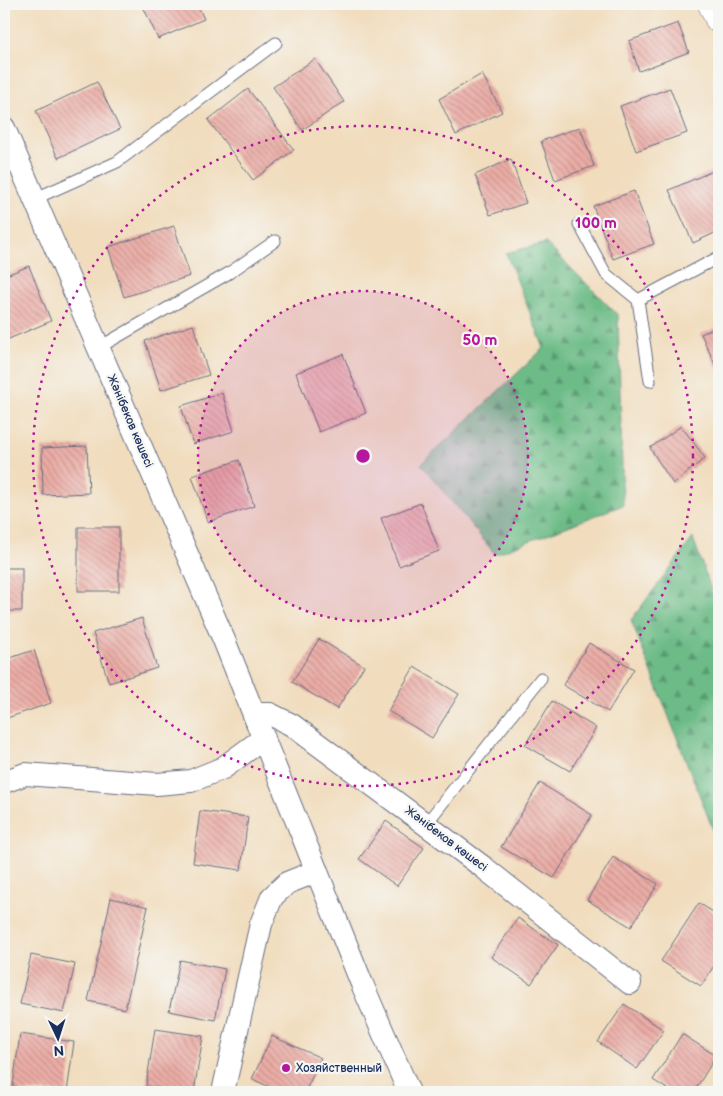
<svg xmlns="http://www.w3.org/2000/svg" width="723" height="1096" viewBox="0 0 723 1096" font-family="'Balsamiq Sans',sans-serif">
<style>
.forest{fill:url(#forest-firs);stroke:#447672}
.building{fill:url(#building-back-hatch)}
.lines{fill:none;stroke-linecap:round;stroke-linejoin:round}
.service-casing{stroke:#666c80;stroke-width:13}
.minor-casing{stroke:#666c80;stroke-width:24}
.tertiary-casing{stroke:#666c80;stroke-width:29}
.service{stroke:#fff;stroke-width:11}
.minor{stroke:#fff;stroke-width:22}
.tertiary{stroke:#fff;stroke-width:28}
.ring{fill:none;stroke:#b5179e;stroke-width:2.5;stroke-dasharray:2.5 5}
.poi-dot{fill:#b5179e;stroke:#f6f6f2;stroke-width:2}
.labels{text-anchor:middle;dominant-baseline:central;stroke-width:4.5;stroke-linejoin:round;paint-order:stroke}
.street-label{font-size:12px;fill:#1b2f5e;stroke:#f6f6f2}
.poi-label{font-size:12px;fill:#1b2f5e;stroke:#f6f6f2;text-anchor:start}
.centre{fill:#b5179e;stroke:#f6f6f2;stroke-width:2.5}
.ring-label{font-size:15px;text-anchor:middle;font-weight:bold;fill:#b5179e;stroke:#f6f6f2;stroke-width:4.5;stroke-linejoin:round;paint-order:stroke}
</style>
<defs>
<pattern id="forest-firs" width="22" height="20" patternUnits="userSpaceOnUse" patternTransform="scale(1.25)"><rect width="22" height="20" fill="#6dbc87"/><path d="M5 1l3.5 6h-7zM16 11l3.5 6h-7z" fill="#599972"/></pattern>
<pattern id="building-back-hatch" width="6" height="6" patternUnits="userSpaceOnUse" patternTransform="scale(1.25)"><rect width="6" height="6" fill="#ecada6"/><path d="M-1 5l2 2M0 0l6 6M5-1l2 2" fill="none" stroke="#be8d8a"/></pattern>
</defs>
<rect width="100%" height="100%" fill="#f6f6f2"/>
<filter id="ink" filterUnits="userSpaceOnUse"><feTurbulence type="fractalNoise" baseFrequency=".02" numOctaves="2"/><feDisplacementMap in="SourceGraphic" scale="10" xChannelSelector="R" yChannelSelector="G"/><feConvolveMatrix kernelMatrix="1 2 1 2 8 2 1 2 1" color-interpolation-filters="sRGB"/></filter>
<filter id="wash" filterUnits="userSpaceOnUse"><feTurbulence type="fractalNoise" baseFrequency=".0096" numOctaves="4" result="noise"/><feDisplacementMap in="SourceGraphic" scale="20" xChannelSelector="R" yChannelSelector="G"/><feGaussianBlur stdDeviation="1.12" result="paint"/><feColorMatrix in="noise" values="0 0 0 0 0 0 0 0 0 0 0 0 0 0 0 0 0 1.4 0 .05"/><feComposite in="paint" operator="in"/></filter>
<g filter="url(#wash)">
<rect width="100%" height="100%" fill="#f1ddbe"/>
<g class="forest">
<polygon points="546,243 618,315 623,505 495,554 421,464 544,348 506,253"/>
<polygon points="693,538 719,612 719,845 631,620"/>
</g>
<g id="blocks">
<g class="building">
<polygon points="142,4 197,4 204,19 158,39"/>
<polygon points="678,23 689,52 639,71 629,41"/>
<polygon points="315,59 344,102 302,130 273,87"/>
<polygon points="482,74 502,112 456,135 439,99"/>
<polygon points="97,82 120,129 58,158 36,111"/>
<polygon points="670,88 687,133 636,151 620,106"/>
<polygon points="248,89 294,150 253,180 208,120"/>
<polygon points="580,127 594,166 555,180 541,141"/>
<polygon points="511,159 526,203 490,215 475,175"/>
<polygon points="715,170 719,179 719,231 693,243 669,190"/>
<polygon points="634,191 654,244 613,259 593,206"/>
<polygon points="174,226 190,276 124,297 108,247"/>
<polygon points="29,266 51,321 4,341 4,276"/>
<polygon points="193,325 209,375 161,390 145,341"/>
<polygon points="719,326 719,373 701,334"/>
<polygon points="343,354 366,413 319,432 296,373"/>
<polygon points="222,393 234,431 193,444 181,406"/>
<polygon points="681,426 705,458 673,484 650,448"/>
<polygon points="87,446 89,493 43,495 42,448"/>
<polygon points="239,460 254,506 208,522 192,476"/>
<polygon points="421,503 439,551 399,566 381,518"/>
<rect x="78" y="527" width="41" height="64"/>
<rect x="4" y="568" width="18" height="43"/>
<polygon points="142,618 157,668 109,683 93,633"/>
<polygon points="319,639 364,666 337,709 292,682"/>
<polygon points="589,643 634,669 608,712 563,685"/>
<polygon points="34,650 51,703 4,719 4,660"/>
<polygon points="414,667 459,694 432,738 388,711"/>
<polygon points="552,701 596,728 570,771 525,745"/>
<polygon points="540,783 592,815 554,878 501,847"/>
<polygon points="200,811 248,817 241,870 193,863"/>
<polygon points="386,821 424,848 397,886 359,859"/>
<polygon points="613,857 658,884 631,927 587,900"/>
<polygon points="111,898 148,907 125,1009 88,1001"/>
<polygon points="699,903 719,916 719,958 701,986 661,961"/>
<polygon points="518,918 558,945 531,984 491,957"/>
<polygon points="31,955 75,964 64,1013 20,1004"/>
<polygon points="180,960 225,969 215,1020 169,1011"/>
<polygon points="624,1004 664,1030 637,1069 598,1042"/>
<polygon points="155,1029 203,1036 194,1092 181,1092 146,1086"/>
<polygon points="20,1034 74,1042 67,1092 12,1092"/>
<polygon points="682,1034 716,1056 694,1092 672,1092 653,1080"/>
<polygon points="272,1036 321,1058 305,1092 281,1092 252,1079"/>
</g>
</g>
</g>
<g filter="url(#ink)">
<use href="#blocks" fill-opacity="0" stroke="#666c80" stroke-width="1"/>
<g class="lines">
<defs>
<g id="service">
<polyline points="34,199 117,162 276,43"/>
<polyline points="579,224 606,274 638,300"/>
<polyline points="98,348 229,273 275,241"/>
<polyline points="650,381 638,300 719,257"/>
<polyline points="426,824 541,678"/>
</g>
<g id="minor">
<polyline points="4,128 224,640 362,984 409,1092"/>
<polyline points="254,714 270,714 292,725 483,867 630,983"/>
<polyline points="4,782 25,774 157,784 191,781 223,768 264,738"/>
<polyline points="223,1092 261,924 272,897 287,883 317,871"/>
</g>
<polyline id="tertiary" points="712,4 719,19"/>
</defs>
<use href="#service" class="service-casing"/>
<use href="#minor" class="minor-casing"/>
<use href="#tertiary" class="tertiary-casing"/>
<use href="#service" class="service"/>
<use href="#minor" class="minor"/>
<use href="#tertiary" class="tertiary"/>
</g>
</g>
<circle cx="363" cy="456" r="165" fill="#b5179e" fill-opacity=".12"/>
<g class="ring">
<circle cx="363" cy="456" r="165"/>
<circle cx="363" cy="456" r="330"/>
</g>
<circle class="poi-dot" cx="286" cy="1068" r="5"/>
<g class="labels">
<g class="street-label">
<text transform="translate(130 421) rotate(67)">Жәнібеков көшесі</text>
<text transform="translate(446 839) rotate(37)">Жәнібеков көшесі</text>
</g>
<g class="poi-label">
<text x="296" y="1068">Хозяйственный</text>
</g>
</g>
<circle cx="363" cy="456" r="8" class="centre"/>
<g class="ring-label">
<text x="596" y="228">100 m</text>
<text x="480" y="345">50 m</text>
</g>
<rect width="723" height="1096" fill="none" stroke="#f6f6f2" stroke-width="20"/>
<g transform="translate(58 1038) rotate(176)" stroke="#f6f6f2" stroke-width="4" paint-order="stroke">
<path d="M0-4L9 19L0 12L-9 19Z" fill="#1b2f5e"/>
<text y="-8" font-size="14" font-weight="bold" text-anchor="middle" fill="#1b2f5e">N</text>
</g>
</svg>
